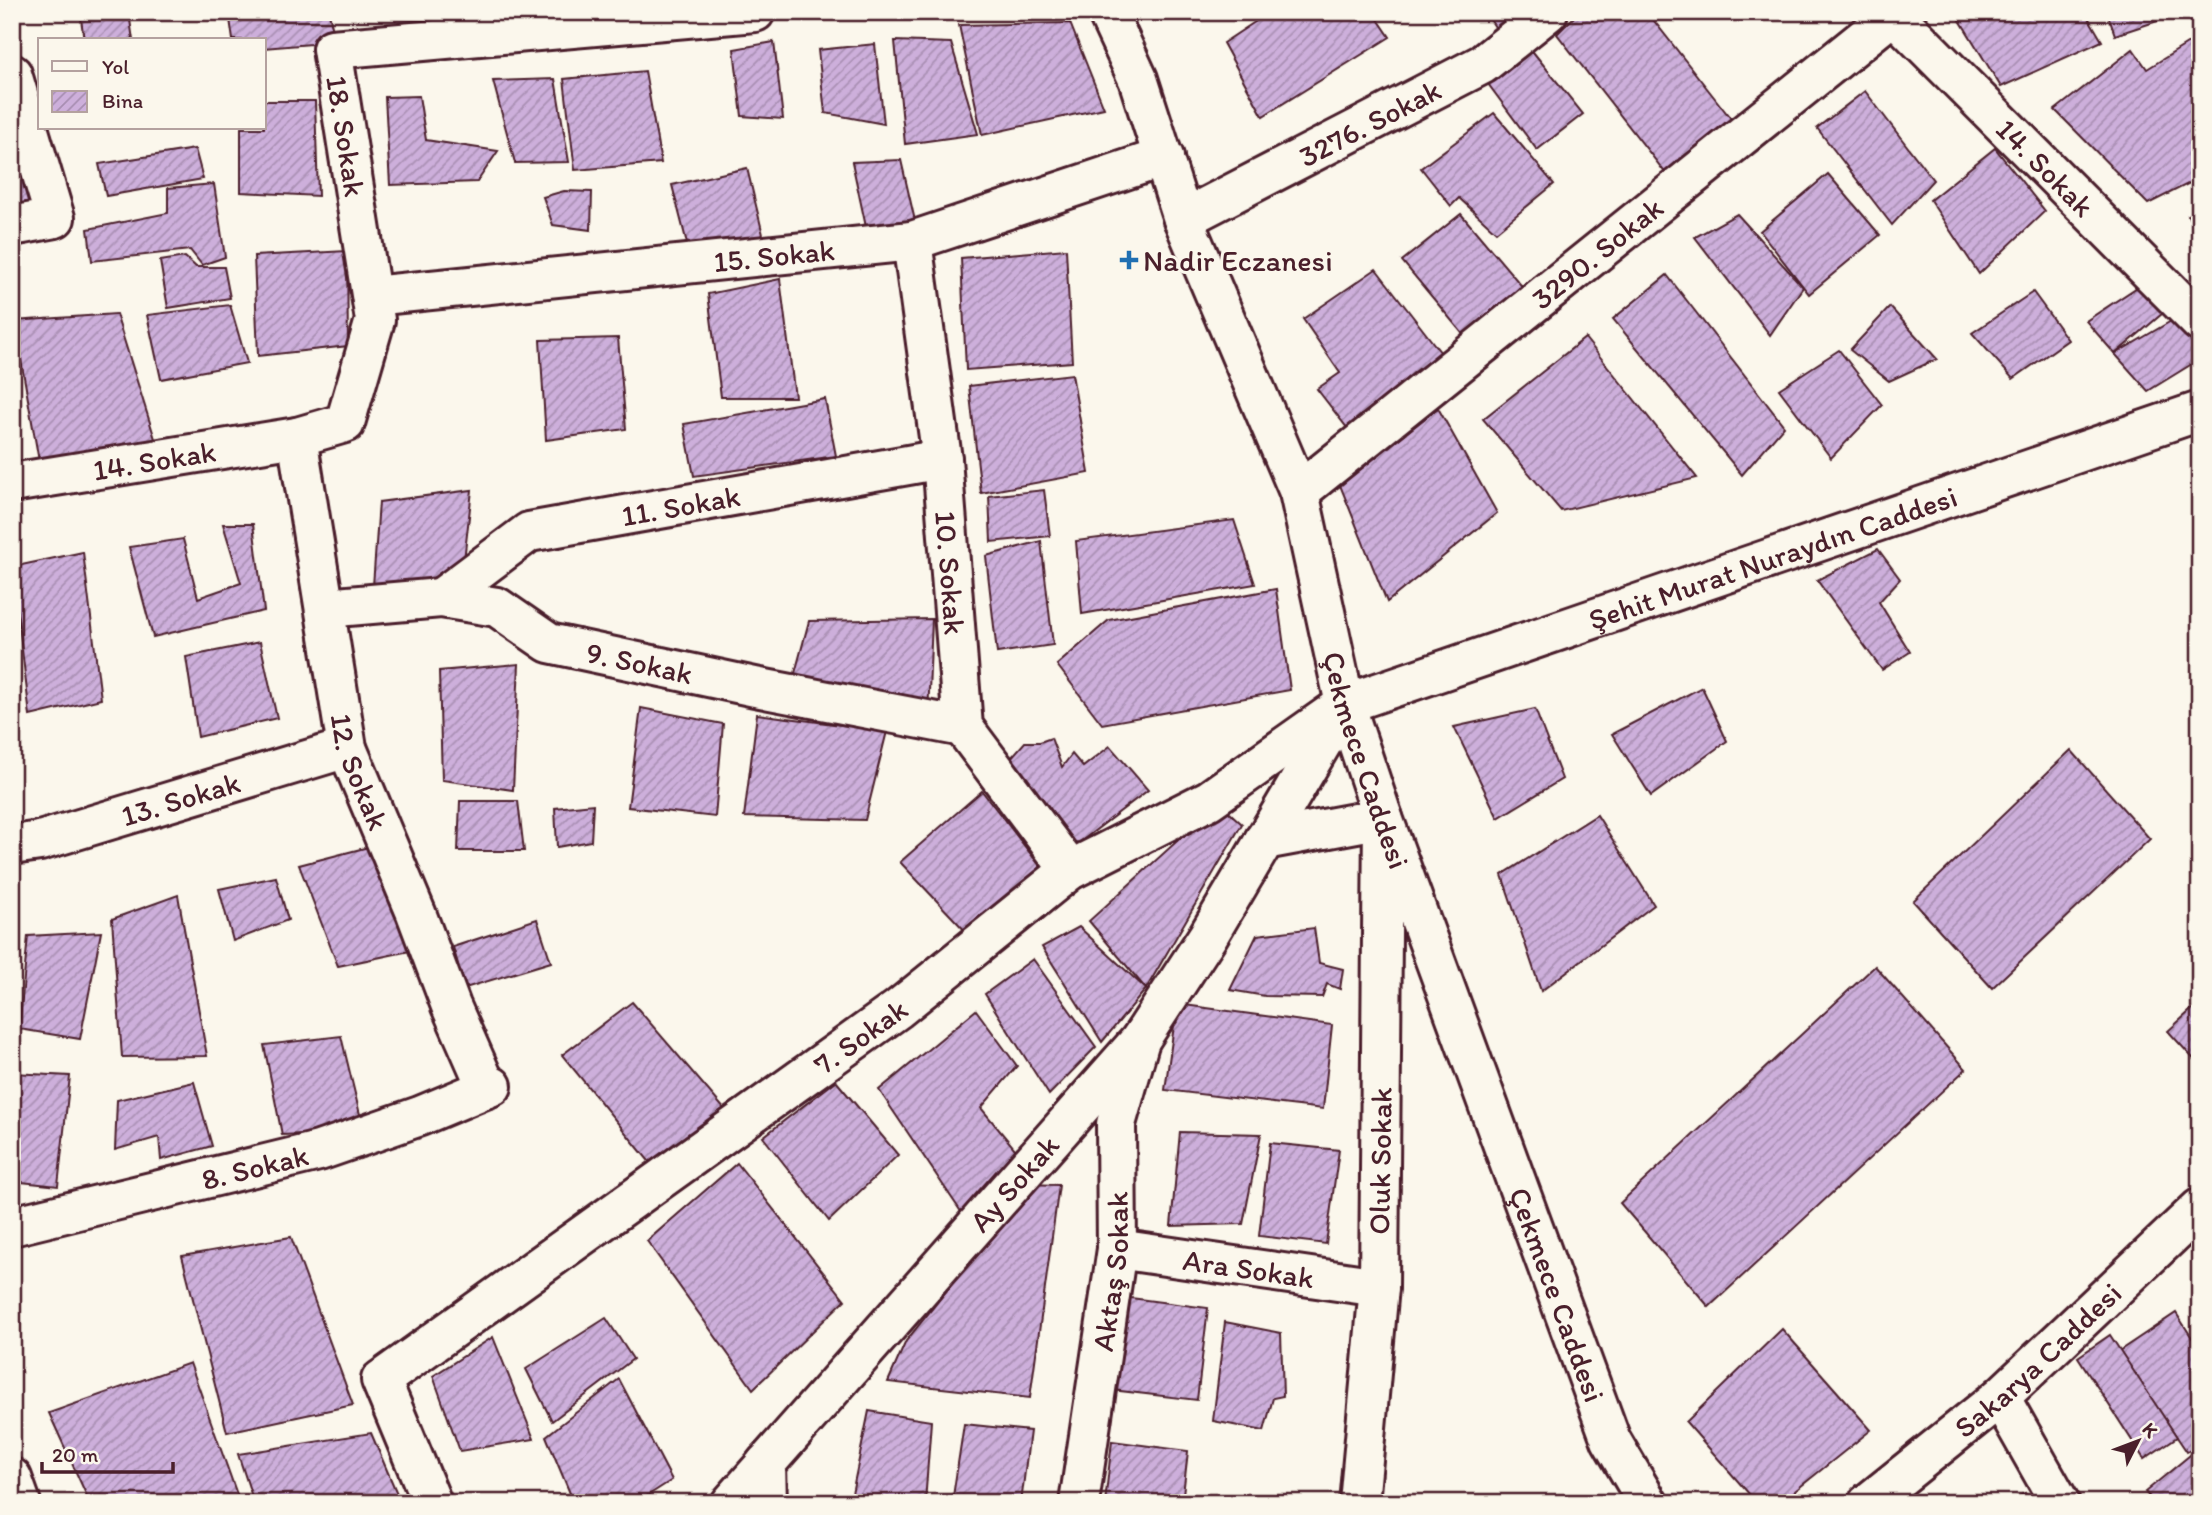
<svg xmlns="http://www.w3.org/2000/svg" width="2212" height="1515" viewBox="0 0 2212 1515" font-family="Itim,sans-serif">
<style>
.building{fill:url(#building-hatch);stroke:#4a1f2b;stroke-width:2}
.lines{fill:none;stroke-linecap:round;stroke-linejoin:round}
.minor-casing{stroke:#4a1f2b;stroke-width:44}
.tertiary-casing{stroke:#4a1f2b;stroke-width:44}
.secondary-casing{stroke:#4a1f2b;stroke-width:44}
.minor{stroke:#fbf7ec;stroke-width:38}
.tertiary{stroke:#fbf7ec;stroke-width:38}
.secondary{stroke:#fbf7ec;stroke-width:38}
.poi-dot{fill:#1f6fb2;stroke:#fbf7ec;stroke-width:2.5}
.labels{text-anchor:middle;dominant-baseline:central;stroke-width:6;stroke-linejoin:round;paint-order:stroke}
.street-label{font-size:30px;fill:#4a1f2b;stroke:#fbf7ec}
.poi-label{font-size:30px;fill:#4a1f2b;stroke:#fbf7ec;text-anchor:start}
</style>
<defs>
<pattern id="building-hatch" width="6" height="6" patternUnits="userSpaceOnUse" patternTransform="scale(1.75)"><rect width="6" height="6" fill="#cdafdb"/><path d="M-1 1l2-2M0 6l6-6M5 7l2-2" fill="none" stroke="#a88eb2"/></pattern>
</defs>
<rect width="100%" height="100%" fill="#fbf7ec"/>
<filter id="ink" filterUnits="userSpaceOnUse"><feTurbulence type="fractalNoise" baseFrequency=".0143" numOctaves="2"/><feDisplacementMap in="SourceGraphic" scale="14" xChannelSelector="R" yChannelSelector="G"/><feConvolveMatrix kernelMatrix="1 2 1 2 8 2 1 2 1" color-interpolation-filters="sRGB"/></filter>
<g filter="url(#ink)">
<g class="building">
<polygon points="80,12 129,13 133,40 84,40"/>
<polygon points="138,12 221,12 222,18 140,20"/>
<polygon points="229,12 329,12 335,42 264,48 264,40 233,40"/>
<polygon points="450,12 543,12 452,26"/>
<polygon points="1270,12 1373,12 1390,37 1263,116 1223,43"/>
<polygon points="1485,12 1530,12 1501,36"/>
<polygon points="1579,12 1647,12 1732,120 1667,175 1557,34"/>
<polygon points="1955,12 2085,12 2102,41 2001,87"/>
<polygon points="2107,12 2185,12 2115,35"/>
<polygon points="1070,23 1104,108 982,135 959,25"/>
<polygon points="2200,36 2200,178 2148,204 2055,110 2133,49 2147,69"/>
<polygon points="1521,37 1583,114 1537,150 1477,69"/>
<polygon points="895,41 951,43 978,134 905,144"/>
<polygon points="774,42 783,119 742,116 734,49"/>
<polygon points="875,44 884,124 825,113 818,50"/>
<polygon points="645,71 661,163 575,170 564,79"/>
<polygon points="555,79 569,162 515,163 493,81"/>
<polygon points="1865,91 1933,180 1892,225 1817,128"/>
<polygon points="419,96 426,140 498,151 477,182 390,185 385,97"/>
<polygon points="264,101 315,101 318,196 241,192 241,128 264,128"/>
<polygon points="1494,113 1554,184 1496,232 1459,198 1451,206 1421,168"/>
<polygon points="12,141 55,218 12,226"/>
<polygon points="1995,148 2045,211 1979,274 1930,200"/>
<polygon points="195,149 203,179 106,196 99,164"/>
<polygon points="901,160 915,221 866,227 852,162"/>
<polygon points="747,168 765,243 692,263 672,185"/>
<polygon points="1828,174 1880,235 1809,294 1760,231"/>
<polygon points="214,184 225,257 202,265 190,250 92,261 88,229 168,213 168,188"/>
<polygon points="564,191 592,192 591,230 553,225 543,197"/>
<polygon points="2200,211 2200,243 2188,215"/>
<polygon points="1461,214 1536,303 1477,351 1402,261"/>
<polygon points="1737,214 1803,287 1770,335 1695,237"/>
<polygon points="1066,249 1072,362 966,370 961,258"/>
<polygon points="347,251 348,346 258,356 254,256"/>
<polygon points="185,257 196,267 224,267 230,298 168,308 160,261"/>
<polygon points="1376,269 1451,366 1358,442 1317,389 1340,373 1303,319"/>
<polygon points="1667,275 1784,426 1742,475 1613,319"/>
<polygon points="780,279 795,397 721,397 708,294"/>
<polygon points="2145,282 2163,313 2115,354 2086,321"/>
<polygon points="2033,292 2068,340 2013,379 1972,333"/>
<polygon points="230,305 247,363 161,379 147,315"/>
<polygon points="1890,307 1937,359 1889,381 1850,350"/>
<polygon points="116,314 156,442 39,461 14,321"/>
<polygon points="2178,317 2200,351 2200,359 2148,391 2115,354"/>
<polygon points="618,338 626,429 546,440 540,340"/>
<polygon points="1585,338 1697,478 1561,511 1483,419"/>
<polygon points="1839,350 1882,405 1831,458 1779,389"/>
<polygon points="1072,374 1089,473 981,493 969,386"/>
<polygon points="825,399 836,456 694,476 684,424"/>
<polygon points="1438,408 1497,513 1387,602 1340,485"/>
<polygon points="472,490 462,578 373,586 379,502"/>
<polygon points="1044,490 1050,536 991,542 989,496"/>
<polygon points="1234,520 1255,584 1082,614 1076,541"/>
<polygon points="223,524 253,524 264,611 153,637 129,547 183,539 198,598 241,583"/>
<polygon points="1041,541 1053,645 997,653 986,556"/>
<polygon points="1878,549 1900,579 1879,602 1910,652 1882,670 1817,580"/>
<polygon points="83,552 101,699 30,716 12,567"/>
<polygon points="1276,589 1290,690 1102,724 1057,665 1109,620"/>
<polygon points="932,619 928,716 791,688 809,621"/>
<polygon points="260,642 277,718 198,737 186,657"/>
<polygon points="519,664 513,790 442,780 439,671"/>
<polygon points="1702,687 1727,741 1651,796 1612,734"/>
<polygon points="641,708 723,724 715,817 628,807"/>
<polygon points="1535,709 1562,779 1498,818 1454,727"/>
<polygon points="757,714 887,731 865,820 744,817"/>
<polygon points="1051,738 1062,767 1072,754 1083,767 1110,746 1148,790 1080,842 1067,843 1010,759 1025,742 1040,742"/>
<polygon points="2071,750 2150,839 1992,988 1913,901"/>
<polygon points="982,791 1043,870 971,937 900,862"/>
<polygon points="460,801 518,801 524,851 458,851"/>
<polygon points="1219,803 1242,824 1146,989 1089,921"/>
<polygon points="593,804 591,841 557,847 555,808"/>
<polygon points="1597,815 1654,905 1541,991 1502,875"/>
<polygon points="380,844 424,948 338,966 299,865"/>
<polygon points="276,877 288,920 233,941 219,889"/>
<polygon points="178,895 207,1056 122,1057 112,919"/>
<polygon points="537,919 551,962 465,988 453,947"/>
<polygon points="1079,927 1146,989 1102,1042 1042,947"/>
<polygon points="1314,928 1319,963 1343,969 1340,989 1327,984 1322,997 1265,996 1230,990 1257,935"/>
<polygon points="101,932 80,1039 19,1029 28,936"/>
<polygon points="1033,959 1096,1047 1049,1095 985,994"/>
<polygon points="1875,966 1966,1069 1709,1307 1620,1203"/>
<polygon points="632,1002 732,1118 652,1165 562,1055"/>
<polygon points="2200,1002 2200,1066 2168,1031"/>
<polygon points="1177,1004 1332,1025 1323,1109 1165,1090"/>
<polygon points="976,1010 1017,1066 981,1108 1020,1155 970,1225 879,1090"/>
<polygon points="341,1036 364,1131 282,1135 264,1045"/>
<polygon points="12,1073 70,1076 58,1186 12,1181"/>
<polygon points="836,1081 898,1155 829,1221 763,1137"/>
<polygon points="194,1082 212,1146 161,1160 159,1137 115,1150 117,1100"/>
<polygon points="1180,1132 1261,1134 1243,1224 1171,1226"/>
<polygon points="1270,1143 1339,1150 1326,1244 1259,1236"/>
<polygon points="737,1163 845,1300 753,1389 647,1241"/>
<polygon points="1025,1184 1059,1185 1030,1398 888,1382 906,1341 1007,1216"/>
<polygon points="291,1237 353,1405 227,1432 182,1256"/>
<polygon points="1123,1297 1208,1308 1197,1400 1112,1390"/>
<polygon points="2176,1313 2200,1350 2200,1444 2187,1452 2119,1351"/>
<polygon points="606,1318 633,1359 552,1421 526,1369"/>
<polygon points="1225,1322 1281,1333 1283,1396 1273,1398 1264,1431 1213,1421"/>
<polygon points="1782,1329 1871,1430 1780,1503 1757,1503 1686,1422"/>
<polygon points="2110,1335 2177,1437 2144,1459 2078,1357"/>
<polygon points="493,1337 534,1439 460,1451 433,1376"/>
<polygon points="190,1363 240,1503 90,1503 49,1413"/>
<polygon points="619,1379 672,1480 636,1503 574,1503 546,1436"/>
<polygon points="869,1411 931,1421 925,1503 850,1503"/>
<polygon points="964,1424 1030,1431 1021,1503 952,1503"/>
<polygon points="371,1433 401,1503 254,1503 238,1454"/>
<polygon points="1112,1441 1188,1451 1182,1503 1105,1503"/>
<polygon points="2195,1451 2200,1459 2200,1503 2155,1503 2145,1492"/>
<polygon points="2025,1493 2030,1503 2007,1503"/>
</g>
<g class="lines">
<defs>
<g id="minor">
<path id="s1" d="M1891,12L2200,322"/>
<polyline points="12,74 55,218 12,226"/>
<path id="s2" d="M1183,219L1483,64L1548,12"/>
<path id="s3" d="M912,241L942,459L963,727L1070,870"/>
<path id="s4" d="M372,296L912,241L1164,157"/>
<path id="s5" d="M297,437L347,748L416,913L451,1006L487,1088"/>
<path id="s6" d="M12,483L297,437L345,423L375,320L332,49L755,12"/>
<path id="s7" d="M1299,492L1894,14"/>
<path id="s8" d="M441,598L529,532L942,459"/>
<path id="s9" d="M325,608L441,598L497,607L549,643L755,687L963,727"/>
<polyline points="1264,840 1383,818 1379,1287 1359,1503"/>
<path id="s10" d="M12,845L40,841L347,748"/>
<path id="s11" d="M12,1226L319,1151L420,1116L492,1086"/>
<path id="s12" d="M1117,1249L1379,1287"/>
<polyline points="2000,1397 2060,1503"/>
<polyline points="766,1463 767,1503"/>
<polyline points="12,1478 21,1503"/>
<path id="s13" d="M432,1503L381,1380L898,1009L1070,870L1209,800L1345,704"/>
<path id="s14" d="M1079,1503L1117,1249L1116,1124L1140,1040"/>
<path id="s15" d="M1868,1503L2000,1397L2200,1208"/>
</g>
<g id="tertiary">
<path id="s16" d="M1345,704L2200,411"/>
</g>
<g id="secondary">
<path id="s17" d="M1107,12L1138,79L1183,219L1299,492L1345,704L1383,818L1611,1440L1648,1503"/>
<path id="s18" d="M731,1503L1140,1040L1208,936L1345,704"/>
</g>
</defs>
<use href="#minor" class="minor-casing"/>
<use href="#tertiary" class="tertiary-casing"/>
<use href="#secondary" class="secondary-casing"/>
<use href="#minor" class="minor"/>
<use href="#tertiary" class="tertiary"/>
<use href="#secondary" class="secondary"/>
</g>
</g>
<path class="poi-dot" d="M1125.5 249.5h7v7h7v7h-7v7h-7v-7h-7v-7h7z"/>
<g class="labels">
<g class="street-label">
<text stroke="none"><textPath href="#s2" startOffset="210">3276. Sokak</textPath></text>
<text transform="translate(346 136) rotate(81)">18. Sokak</text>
<text stroke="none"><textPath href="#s1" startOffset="219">14. Sokak</textPath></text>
<text stroke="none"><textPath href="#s7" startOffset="382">3290. Sokak</textPath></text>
<text stroke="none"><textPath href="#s4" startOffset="404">15. Sokak</textPath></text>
<text stroke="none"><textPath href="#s6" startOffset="144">14. Sokak</textPath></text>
<text stroke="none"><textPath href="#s8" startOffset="264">11. Sokak</textPath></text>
<text stroke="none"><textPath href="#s16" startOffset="452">Şehit Murat Nuraydın Caddesi</textPath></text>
<text stroke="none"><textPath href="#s3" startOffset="334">10. Sokak</textPath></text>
<text stroke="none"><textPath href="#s9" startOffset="329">9. Sokak</textPath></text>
<text stroke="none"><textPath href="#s17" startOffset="794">Çekmece Caddesi</textPath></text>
<text stroke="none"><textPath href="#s5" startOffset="341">12. Sokak</textPath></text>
<text stroke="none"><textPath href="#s10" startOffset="175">13. Sokak</textPath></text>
<text stroke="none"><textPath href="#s13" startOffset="723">7. Sokak</textPath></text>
<text transform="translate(1380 1161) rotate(-89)">Oluk Sokak</text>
<text stroke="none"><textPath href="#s11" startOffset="250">8. Sokak</textPath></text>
<text stroke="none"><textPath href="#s18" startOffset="427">Ay Sokak</textPath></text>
<text stroke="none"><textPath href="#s12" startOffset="133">Ara Sokak</textPath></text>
<text stroke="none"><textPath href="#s14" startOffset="234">Aktaş Sokak</textPath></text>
<text stroke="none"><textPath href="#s17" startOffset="1362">Çekmece Caddesi</textPath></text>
<text stroke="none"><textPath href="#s15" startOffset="222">Sakarya Caddesi</textPath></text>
</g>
<g class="poi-label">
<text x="1143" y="260">Nadir Eczanesi</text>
</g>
</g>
<rect width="2212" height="1515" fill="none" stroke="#fbf7ec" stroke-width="42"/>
<rect x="21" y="21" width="2170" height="1473" fill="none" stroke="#4a1f2b" stroke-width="2.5" filter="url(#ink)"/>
<rect x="38" y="38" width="228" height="91" fill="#fbf7ec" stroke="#b4a19f" stroke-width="2"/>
<rect x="52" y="61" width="35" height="10" fill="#fbf7ec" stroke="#b4a19f" stroke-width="2"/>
<text x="102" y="74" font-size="21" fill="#4a1f2b">Yol</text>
<rect x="52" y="91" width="35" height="21" fill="url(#building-hatch)" stroke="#b4a19f" stroke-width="2"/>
<text x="102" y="108" font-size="21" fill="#4a1f2b">Bina</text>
<g transform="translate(2138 1441) rotate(48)" stroke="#fbf7ec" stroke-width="5" paint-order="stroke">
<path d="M0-5L12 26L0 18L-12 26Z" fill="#4a1f2b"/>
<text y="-10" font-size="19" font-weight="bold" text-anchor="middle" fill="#4a1f2b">K</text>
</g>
<path d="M42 1462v10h131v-10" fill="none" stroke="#4a1f2b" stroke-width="3.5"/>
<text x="52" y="1462" font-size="21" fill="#4a1f2b" stroke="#fbf7ec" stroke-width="5" paint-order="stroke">20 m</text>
</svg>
